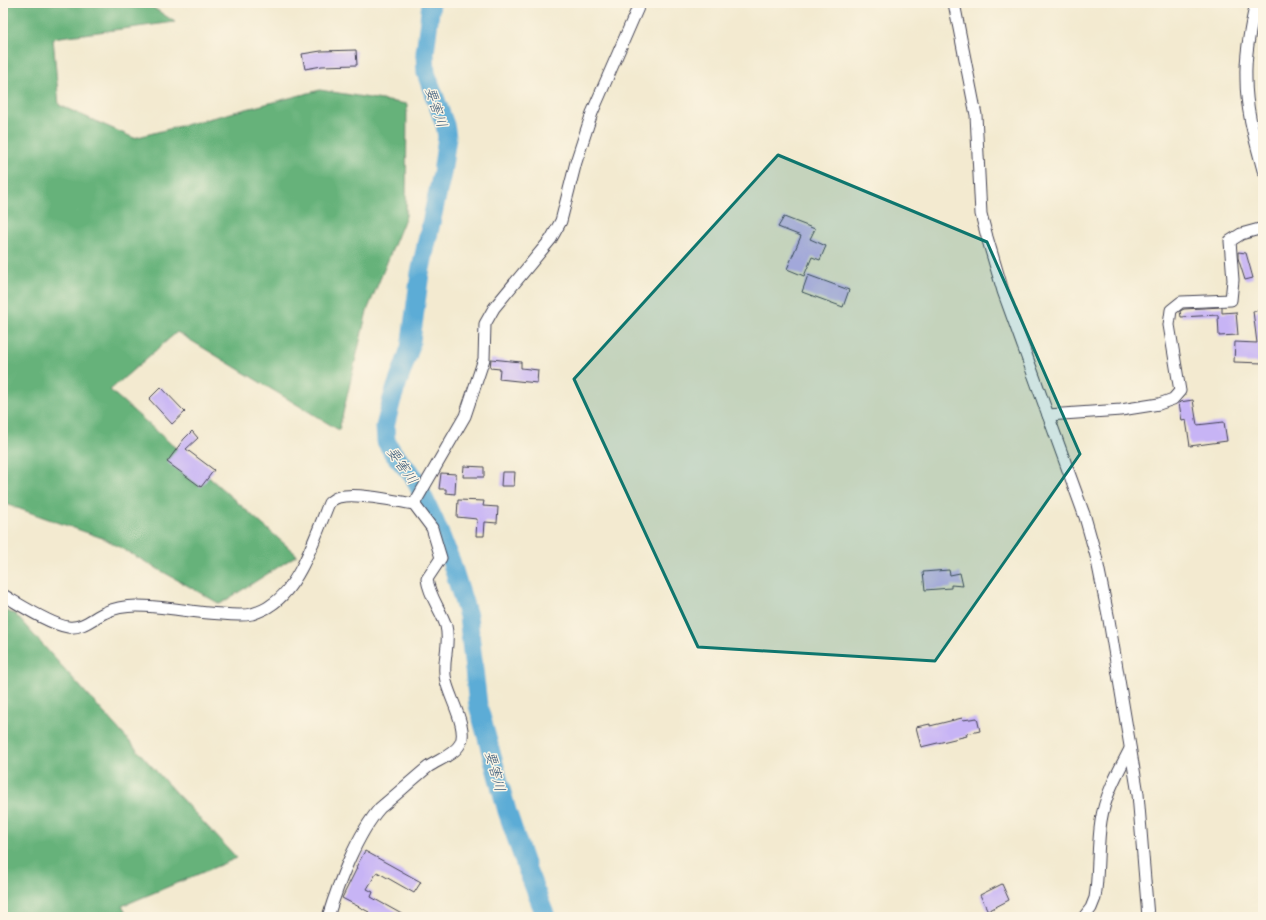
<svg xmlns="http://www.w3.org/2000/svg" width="1266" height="920" viewBox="0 0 1266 920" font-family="'Patrick Hand','Klee One',sans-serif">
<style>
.forest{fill:#66b27a;stroke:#446a5a}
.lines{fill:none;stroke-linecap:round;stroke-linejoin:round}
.river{stroke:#5cacd6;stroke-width:19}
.building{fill:#c7b4f5}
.minor-casing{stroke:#414051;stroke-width:13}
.minor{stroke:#fff;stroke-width:11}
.marked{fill:#0f766e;fill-opacity:0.2;stroke:#0f766e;stroke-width:3;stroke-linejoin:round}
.labels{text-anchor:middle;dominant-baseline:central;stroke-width:3;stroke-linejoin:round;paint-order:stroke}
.water-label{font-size:14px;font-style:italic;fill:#395979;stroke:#fcf5e5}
</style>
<rect width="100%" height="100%" fill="#fcf5e5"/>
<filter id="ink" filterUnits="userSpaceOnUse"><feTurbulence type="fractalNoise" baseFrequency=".025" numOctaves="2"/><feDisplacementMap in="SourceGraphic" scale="8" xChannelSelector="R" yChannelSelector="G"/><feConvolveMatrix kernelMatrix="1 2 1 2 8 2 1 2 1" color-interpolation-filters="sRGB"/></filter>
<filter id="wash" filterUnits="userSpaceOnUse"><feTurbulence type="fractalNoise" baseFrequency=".012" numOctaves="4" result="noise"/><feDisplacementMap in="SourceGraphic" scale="16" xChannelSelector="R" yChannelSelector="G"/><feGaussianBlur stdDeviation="0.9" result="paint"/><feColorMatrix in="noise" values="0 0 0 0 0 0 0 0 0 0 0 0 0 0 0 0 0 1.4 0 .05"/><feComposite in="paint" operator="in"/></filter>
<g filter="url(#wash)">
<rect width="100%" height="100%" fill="#f3ead0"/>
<g class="forest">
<polygon points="3,3 146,3 175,22 53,38 59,105 134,138 320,90 407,104 406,216 367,311 339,430 177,332 110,390 297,555 220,604 105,539 3,503"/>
<polygon points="3,610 15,614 174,791 237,858 122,906 128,917 3,917"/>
</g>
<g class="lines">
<polyline class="river" points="431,3 425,53 426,73 445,125 447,137 442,173 420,273 410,348 392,399 385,427 386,441 393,453 414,477 435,522 451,561 468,616 478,705 507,811 525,864 546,917"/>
</g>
<g id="blocks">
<g class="building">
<polygon points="356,50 357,65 322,66 305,69 302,54 321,51"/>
<polygon points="784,217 815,229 810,239 826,246 820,260 812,257 804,276 787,269 801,236 778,227"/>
<polygon points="1238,252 1246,253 1253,278 1245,280 1238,258"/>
<polygon points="808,275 849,290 843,307 802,292"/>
<polygon points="1222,307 1222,313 1236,312 1238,335 1219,336 1218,315 1181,317 1180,311 1184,309"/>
<polygon points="1263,310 1263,363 1234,362 1235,342 1257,343 1253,311"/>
<polygon points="491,359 521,362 521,368 538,370 537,383 499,379 500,369 490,368"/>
<polygon points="161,387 185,412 172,424 149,399"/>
<polygon points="1193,400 1197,425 1224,422 1227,441 1190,446 1186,420 1182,421 1179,403 1180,402"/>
<polygon points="192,431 198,438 186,449 214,470 201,487 167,462 184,439"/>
<polygon points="464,466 484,467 484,477 463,477"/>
<polygon points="502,472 515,472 514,486 501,486"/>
<polygon points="441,473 456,474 455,494 446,493 446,489 439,489"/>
<polygon points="458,500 484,501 483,506 498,507 497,523 485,522 484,536 476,536 477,519 457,517"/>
<polygon points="949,570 950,575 960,573 963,586 951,585 951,588 925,590 923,572"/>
<polygon points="962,718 963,720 977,718 980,731 966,734 967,736 921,747 916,727 930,724 930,726"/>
<polygon points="365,851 421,882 414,893 377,872 367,889 373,892 371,897 407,917 367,917 369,912 342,898 357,868 356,867"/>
<polygon points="1002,884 1009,900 988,911 980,895"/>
</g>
</g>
</g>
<g filter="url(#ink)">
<use href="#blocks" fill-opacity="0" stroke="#414051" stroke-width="1"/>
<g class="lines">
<defs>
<g id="minor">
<polyline points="954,3 976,115 981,214 987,237 1003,291 1085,517 1096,556 1109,620 1138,794 1148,917"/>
<path d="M1256,3C1250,28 1245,53 1246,79C1246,110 1255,140 1263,170"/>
<polyline points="1048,415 1121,410 1159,404 1173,399 1180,391 1169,325 1171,310 1181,302 1231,300 1233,280 1230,241 1241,234 1263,228"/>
<polyline points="414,504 465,416 484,359 485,324 494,308 551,239 561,221 576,162 592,113 640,3"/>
<path d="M3,595C19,604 51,625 68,627C82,629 93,618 104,613C114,608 126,606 137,606C165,606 193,613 222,614C231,615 242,616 252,614C258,612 266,609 271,605C300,587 316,534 329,503C332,500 335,498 339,497C356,492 396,501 414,504L432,528L441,558L427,579C429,596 441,610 446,626C451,645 441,663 446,681C449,697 469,729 460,744C454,755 438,760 428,767C412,780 396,795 380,808C357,834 338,884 328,917"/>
<path d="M1084,917L1091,908L1095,898C1099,873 1097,846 1101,821C1105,795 1118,772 1130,749"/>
</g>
</defs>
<use href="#minor" class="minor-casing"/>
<use href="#minor" class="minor"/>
</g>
</g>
<path class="marked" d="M778,155L987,242L1080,454L935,661L698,647L574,379Z"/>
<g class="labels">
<g class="water-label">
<text transform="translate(437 107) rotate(72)">要害川</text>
<text transform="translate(403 465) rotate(55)">要害川</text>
<text transform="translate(496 771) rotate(75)">要害川</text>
</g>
</g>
<rect width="1266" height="920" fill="none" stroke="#fcf5e5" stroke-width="16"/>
</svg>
